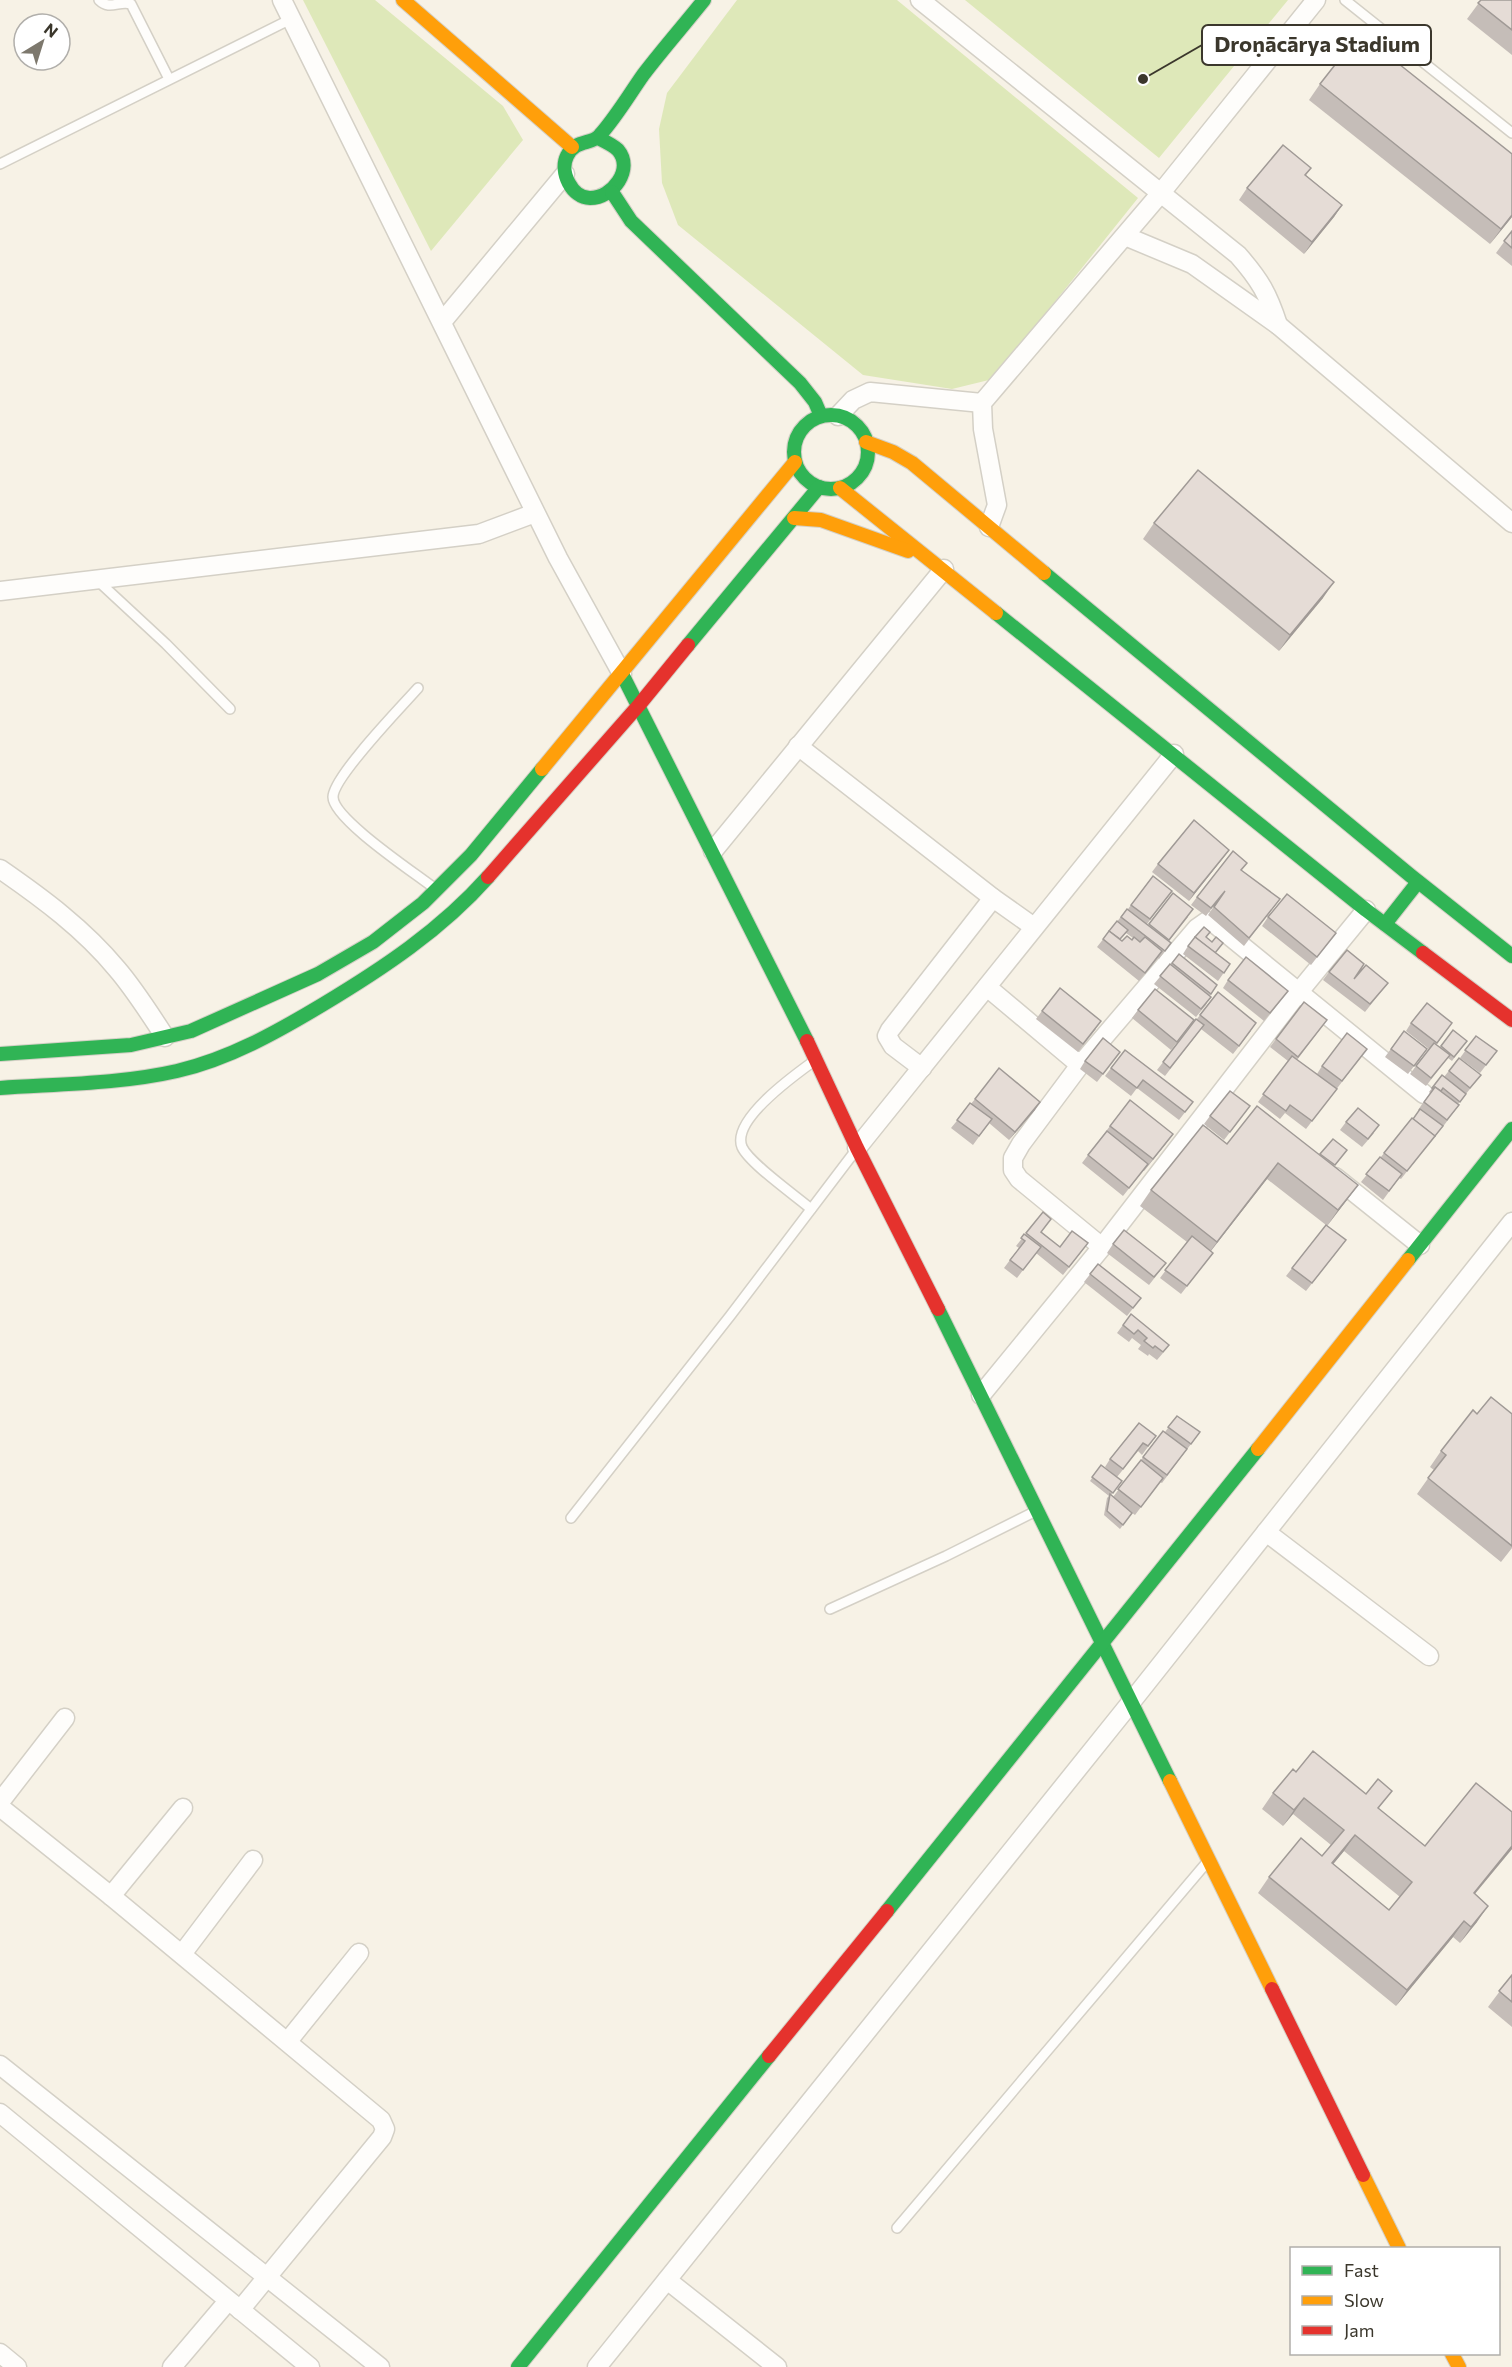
<svg xmlns="http://www.w3.org/2000/svg" width="1512" height="2367" viewBox="0 0 1512 2367" font-family="Commissioner,sans-serif">
<style>
.green{fill:#dee8b9}
.lines{fill:none;stroke-linecap:round;stroke-linejoin:round}
.lane-casing{stroke:#d4d0c6;stroke-width:12}
.street-casing{stroke:#d4d0c6;stroke-width:21}
.fast-casing{stroke:#d4d0c6;stroke-width:16}
.slow-casing{stroke:#d4d0c6;stroke-width:16}
.jam-casing{stroke:#d4d0c6;stroke-width:16}
.lane{stroke:#fefdfb;stroke-width:9}
.street{stroke:#fefdfb;stroke-width:18}
.fast{stroke:#30b455;stroke-width:14}
.slow{stroke:#ff9f0a;stroke-width:14}
.jam{stroke:#e5322d;stroke-width:14}
.wall{fill:#c5bdb8;fill-rule:evenodd}
.shaded-wall{fill:#a09a96}
.building{fill:#e5dcd6;stroke:#a09a96;stroke-width:1.5;fill-rule:evenodd}
.leader{fill:none;stroke:#3b372c;stroke-width:2}
.callout-dot{fill:#3b372c;stroke:#fff;stroke-width:2}
.callout{fill:#fff;stroke:#3b372c;stroke-width:2}
.callout-label{font-size:22px;text-anchor:middle;font-weight:bold;fill:#3b372c}
</style>
<rect width="100%" height="100%" fill="#f7f2e6"/>
<g class="green">
<polygon points="303,0 375,0 503,106 523,140 431,251"/>
<polygon points="737,0 897,0 1138,198 993,379 952,389 863,375 678,225 662,183 659,129 667,93"/>
<polygon points="965,0 1288,0 1159,158"/>
</g>
<g class="lines">
<defs>
<g id="lane">
<path d="M99,0C110,11 119,0 131,4L169,79"/>
<polyline points="1345,0 1512,133"/>
<polyline points="0,164 291,19"/>
<polyline points="97,580 166,644 230,709"/>
<path d="M418,688C402,706 333,777 333,797C333,819 415,873 434,888"/>
<path d="M811,1209C796,1196 749,1163 742,1147C731,1120 796,1074 814,1061"/>
<polyline points="571,1518 730,1316 856,1150"/>
<polyline points="830,1609 946,1556 1036,1511"/>
<polyline points="897,2228 1208,1861"/>
</g>
<g id="street">
<polyline points="282,0 558,558 622,674"/>
<path d="M920,0L1238,255C1260,280 1268,294 1278,325"/>
<polyline points="1125,236 1192,264 1278,325 1512,523"/>
<polyline points="442,322 565,174"/>
<polyline points="838,416 853,400 870,392 982,403"/>
<polyline points="989,527 997,505 983,429 982,403 1160,194 1316,0"/>
<polyline points="0,591 479,534 535,513"/>
<polyline points="798,746 993,898 1034,927"/>
<polyline points="713,851 944,569"/>
<path d="M0,869C42,898 84,929 117,969C135,990 150,1014 165,1037"/>
<polyline points="987,987 1080,1065"/>
<polyline points="922,1068 893,1046 887,1036 890,1030 993,898"/>
<polyline points="857,1148 1174,754"/>
<polyline points="1335,1177 1420,1245"/>
<polyline points="1102,1247 1019,1179 1013,1170 1013,1158 1021,1144 1080,1065 1197,928 1207,921 1215,924 1424,1094"/>
<polyline points="981,1395 1102,1247 1298,993 1366,910"/>
<polyline points="1266,1532 1429,1656"/>
<polyline points="0,1802 65,1718"/>
<polyline points="0,1807 111,1896 381,2120 385,2129 382,2137 240,2310"/>
<polyline points="111,1896 183,1808"/>
<polyline points="182,1954 253,1860"/>
<polyline points="288,2041 359,1953"/>
<polyline points="0,2065 380,2367"/>
<polyline points="0,2113 310,2367"/>
<polyline points="667,2280 777,2367"/>
<polyline points="0,2353 17,2367"/>
<polyline points="172,2367 228,2301"/>
<polyline points="597,2367 1132,1701 1512,1222"/>
</g>
<g id="fast">
<path d="M598,138C604,141 613,145 618,150C634,169 613,198 590,198C572,198 559,172 567,156C575,139 592,145 600,135C616,117 629,95 643,75C662,50 684,25 704,0"/>
<polyline points="612,192 631,221 800,383 815,402 821,416"/>
<circle cx="831" cy="452" r="37"/>
<polyline points="1044,573 1411,876 1512,956"/>
<polyline points="996,613 1366,910 1423,953"/>
<polyline points="688,645 819,487"/>
<polyline points="622,674 807,1041"/>
<polyline points="1385,924 1418,882"/>
<polyline points="0,1054 131,1045 191,1031 318,974 373,942 423,903 471,855 542,769"/>
<path d="M0,1088C59,1084 120,1084 177,1071C229,1059 277,1032 322,1005C382,969 441,930 488,877"/>
<polyline points="1408,1260 1512,1129"/>
<polyline points="938,1309 1170,1781"/>
<polyline points="887,1911 1258,1449"/>
<polyline points="518,2367 769,2056"/>
</g>
<g id="slow">
<polyline points="403,0 572,147"/>
<polyline points="866,442 893,452 912,463 1044,573"/>
<polyline points="840,488 996,613"/>
<polyline points="794,518 821,520 908,551"/>
<polyline points="542,769 795,462"/>
<polyline points="1258,1449 1408,1260"/>
<polyline points="1170,1781 1272,1989"/>
<polyline points="1363,2175 1399,2248"/>
<polyline points="1452,2354 1459,2367"/>
</g>
<g id="jam">
<polyline points="488,877 639,705 688,645"/>
<polyline points="1423,953 1512,1020"/>
<polyline points="807,1041 857,1148 938,1309"/>
<polyline points="1272,1989 1363,2175"/>
<polyline points="769,2056 887,1911"/>
</g>
</defs>
<use href="#lane" class="lane-casing"/>
<use href="#street" class="street-casing"/>
<use href="#fast" class="fast-casing"/>
<use href="#slow" class="slow-casing"/>
<use href="#jam" class="jam-casing"/>
<use href="#lane" class="lane"/>
<use href="#street" class="street"/>
<use href="#fast" class="fast"/>
<use href="#slow" class="slow"/>
<use href="#jam" class="jam"/>
</g>
<g class="wall">
<polygon points="1481,0 1512,0 1512,55 1467,19"/>
<polygon points="1320,84 1512,217 1490,244 1309,100"/>
<polygon points="1311,168 1306,175 1342,205 1334,217 1304,254 1239,200 1247,188"/>
<polygon points="1512,231 1512,266 1496,253"/>
<polygon points="1154,523 1323,598 1279,651 1143,539"/>
<polygon points="1223,858 1189,901 1152,872 1158,864"/>
<polygon points="1242,871 1280,899 1244,946 1208,915 1219,899 1206,916 1191,905 1197,897"/>
<path d="M1153,876L1172,891L1147,924L1148,925L1173,893L1188,917L1169,941L1165,951L1159,959L1158,958L1139,981L1097,947L1127,909H1128ZM1126,933L1133,938L1132,940L1122,941L1120,940Z"/>
<polygon points="1268,917 1336,933 1311,965 1262,926"/>
<polygon points="1206,938 1215,953 1230,964 1218,981 1183,954 1188,946"/>
<polygon points="1179,954 1217,985 1210,996 1206,1005 1196,1017 1154,984"/>
<polygon points="1329,972 1354,979 1388,983 1365,1012 1323,980"/>
<polygon points="1228,980 1288,991 1264,1021 1223,988"/>
<polygon points="1218,992 1251,1031 1233,1054 1201,1029 1165,1076 1157,1070"/>
<polygon points="1138,1010 1194,1020 1171,1050 1132,1018"/>
<polygon points="1042,1011 1096,1029 1078,1052 1036,1019"/>
<polygon points="1411,1023 1452,1023 1436,1045 1440,1047 1453,1030 1467,1041 1452,1061 1448,1058 1426,1086 1410,1074 1429,1049 1406,1031"/>
<polygon points="1321,1028 1297,1060 1317,1074 1322,1066 1361,1057 1306,1129 1285,1113 1280,1119 1258,1102 1288,1061 1270,1047 1276,1039"/>
<polygon points="1404,1031 1427,1049 1408,1074 1385,1057"/>
<polygon points="1476,1036 1497,1051 1480,1073 1460,1058"/>
<polygon points="1125,1050 1193,1102 1179,1120 1137,1088 1131,1096 1105,1076"/>
<polygon points="1120,1052 1097,1082 1080,1069 1085,1061"/>
<polygon points="1459,1058 1481,1075 1458,1104 1459,1105 1442,1128 1441,1128 1401,1179 1399,1178 1383,1200 1361,1182 1412,1118 1413,1119 1419,1111 1418,1110 1430,1093 1429,1092 1442,1075 1444,1077"/>
<polygon points="975,1099 1035,1110 1009,1140 989,1123 973,1145 951,1128"/>
<polygon points="1250,1106 1224,1140 1204,1124 1210,1116"/>
<polygon points="1346,1122 1374,1133 1362,1147 1340,1130"/>
<polygon points="1110,1126 1173,1134 1144,1171 1143,1171 1123,1196 1082,1163"/>
<polygon points="1333,1139 1347,1150 1334,1166 1358,1185 1327,1226 1340,1248 1306,1291 1286,1276 1326,1225 1267,1179 1211,1251 1213,1253 1181,1294 1160,1278 1187,1242 1140,1206 1151,1190 1227,1144 1320,1155"/>
<polygon points="1043,1212 1041,1232 1060,1247 1082,1251 1063,1275 1036,1253 1017,1278 1004,1268 1019,1248 1016,1246"/>
<polygon points="1113,1244 1160,1271 1149,1285 1107,1253"/>
<polygon points="1098,1264 1141,1298 1127,1316 1084,1282"/>
<polygon points="1131,1314 1163,1353 1157,1360 1149,1354 1148,1356 1138,1349 1141,1345 1132,1338 1129,1342 1117,1333"/>
<polygon points="1477,1414 1512,1414 1512,1548 1501,1562 1417,1494 1434,1470 1430,1467 1441,1451"/>
<polygon points="1177,1416 1200,1432 1162,1483 1160,1482 1135,1515 1123,1506 1132,1513 1120,1529 1104,1515 1107,1498 1109,1496 1090,1481 1101,1465 1122,1481 1111,1495 1113,1497 1163,1431 1165,1432"/>
<polygon points="1156,1436 1142,1455 1138,1451 1117,1477 1105,1467 1110,1459"/>
<path d="M1296,1772L1379,1809L1425,1846L1512,1812V1849L1475,1894L1477,1922L1460,1943L1453,1937L1396,2006L1258,1893L1269,1877L1322,1856L1331,1845L1293,1814L1283,1826L1262,1809L1273,1793ZM1344,1851L1400,1897L1389,1910L1333,1864Z"/>
<polygon points="1512,1975 1512,2027 1488,2007"/>
</g>
<g class="shaded-wall">
<polygon points="1342,205 1334,217 1304,254 1312,242"/>
<polygon points="1512,215 1512,217 1490,244 1501,229"/>
<polygon points="1334,582 1323,598 1279,651 1290,635"/>
<polygon points="1229,850 1223,858 1189,901 1194,893"/>
<polygon points="1040,1102 1035,1110 1009,1140 1015,1132"/>
<polygon points="1173,1134 1164,1146 1144,1171 1153,1159"/>
<polygon points="1278,1163 1267,1179 1206,1257 1217,1242"/>
<polygon points="1358,1185 1347,1200 1327,1226 1338,1210"/>
<polygon points="1304,1798 1293,1814 1283,1826 1294,1810"/>
<polygon points="1355,1835 1344,1851 1321,1879 1332,1863"/>
<polygon points="1512,1846 1512,1849 1462,1909 1474,1893"/>
<polygon points="1488,1906 1477,1922 1460,1943 1471,1927"/>
<polygon points="1464,1921 1453,1937 1396,2006 1407,1990"/>
</g>
<g class="building">
<polygon points="1481,0 1512,0 1512,30 1478,3"/>
<polygon points="1360,33 1512,154 1512,215 1501,229 1320,84"/>
<polygon points="1283,145 1311,168 1305,175 1342,205 1312,242 1247,188"/>
<polygon points="1512,231 1512,248 1504,241"/>
<polygon points="1198,470 1334,582 1290,635 1154,523"/>
<polygon points="1194,820 1229,850 1194,893 1158,864"/>
<polygon points="1233,851 1247,863 1241,870 1280,899 1249,938 1214,907 1225,891 1211,908 1197,897"/>
<polygon points="1153,876 1172,891 1150,919 1131,905"/>
<polygon points="1173,893 1193,909 1169,940 1149,924"/>
<polygon points="1287,894 1336,933 1317,957 1268,917"/>
<polygon points="1127,909 1171,943 1165,951 1121,917"/>
<polygon points="1117,921 1128,930 1120,939 1109,931"/>
<polygon points="1204,927 1210,932 1206,937 1212,942 1216,937 1223,943 1215,953 1195,937"/>
<polygon points="1109,931 1122,941 1127,936 1132,940 1134,937 1140,942 1145,937 1162,951 1145,973 1103,939"/>
<polygon points="1195,937 1230,964 1224,973 1188,946"/>
<polygon points="1347,950 1364,964 1354,979 1366,965 1388,983 1370,1004 1329,972"/>
<polygon points="1179,954 1217,985 1211,994 1172,963"/>
<polygon points="1246,957 1288,991 1270,1013 1228,980"/>
<polygon points="1170,964 1211,997 1201,1009 1160,976"/>
<polygon points="1060,988 1101,1021 1083,1044 1042,1011"/>
<polygon points="1155,989 1194,1020 1177,1042 1138,1010"/>
<polygon points="1218,992 1256,1023 1239,1046 1200,1015"/>
<polygon points="1304,1002 1327,1020 1298,1057 1276,1039"/>
<polygon points="1427,1003 1452,1023 1437,1043 1411,1023"/>
<polygon points="1196,1019 1204,1025 1170,1068 1163,1062"/>
<polygon points="1453,1030 1467,1041 1454,1057 1441,1046"/>
<polygon points="1404,1031 1427,1049 1414,1066 1391,1049"/>
<polygon points="1347,1033 1367,1049 1342,1081 1322,1066"/>
<polygon points="1476,1036 1497,1051 1486,1065 1465,1050"/>
<polygon points="1103,1038 1120,1052 1103,1074 1085,1061"/>
<polygon points="1434,1043 1450,1055 1431,1078 1416,1066"/>
<polygon points="1125,1050 1193,1102 1185,1112 1143,1080 1137,1088 1111,1068"/>
<polygon points="1292,1056 1337,1089 1312,1121 1290,1105 1286,1111 1263,1094"/>
<polygon points="1459,1058 1481,1075 1470,1088 1449,1071"/>
<polygon points="999,1068 1040,1102 1015,1132 975,1099"/>
<polygon points="1442,1075 1466,1094 1460,1102 1443,1088 1441,1091 1435,1087 1433,1089 1432,1088"/>
<polygon points="1435,1087 1459,1105 1447,1120 1424,1102"/>
<polygon points="1230,1091 1250,1106 1230,1132 1210,1116"/>
<polygon points="1130,1100 1173,1134 1153,1159 1110,1126"/>
<polygon points="970,1103 992,1119 979,1136 957,1120"/>
<polygon points="1257,1106 1358,1185 1338,1210 1278,1163 1217,1242 1151,1190 1203,1125 1227,1144"/>
<polygon points="1358,1108 1379,1125 1368,1139 1346,1122"/>
<polygon points="1420,1109 1443,1126 1435,1136 1413,1119"/>
<polygon points="1412,1118 1435,1136 1407,1171 1384,1153"/>
<polygon points="1107,1131 1148,1164 1129,1188 1088,1155"/>
<polygon points="1333,1139 1347,1150 1335,1165 1320,1154"/>
<polygon points="1380,1157 1402,1174 1389,1191 1366,1174"/>
<polygon points="1043,1212 1051,1219 1041,1232 1060,1247 1072,1231 1088,1243 1069,1267 1026,1233"/>
<polygon points="1326,1225 1346,1240 1312,1283 1292,1268"/>
<polygon points="1124,1230 1166,1263 1154,1277 1113,1244"/>
<polygon points="1024,1234 1041,1247 1023,1270 1010,1260 1025,1241 1021,1238"/>
<polygon points="1192,1236 1213,1253 1187,1286 1165,1270"/>
<polygon points="1098,1264 1141,1298 1133,1308 1090,1274"/>
<polygon points="1131,1314 1169,1345 1163,1352 1155,1346 1153,1348 1144,1341 1147,1338 1138,1330 1134,1334 1123,1325"/>
<polygon points="1491,1397 1512,1414 1512,1546 1428,1478 1446,1455 1441,1451 1473,1410 1477,1414"/>
<polygon points="1177,1416 1200,1432 1191,1444 1168,1427"/>
<polygon points="1139,1423 1156,1436 1148,1446 1143,1443 1123,1469 1110,1459"/>
<polygon points="1163,1431 1187,1449 1167,1475 1143,1457"/>
<polygon points="1141,1460 1163,1478 1141,1507 1118,1489"/>
<polygon points="1101,1465 1122,1481 1113,1493 1092,1477"/>
<polygon points="1110,1494 1132,1513 1123,1525 1107,1511"/>
<path d="M1313,1751L1366,1794L1378,1779L1392,1791L1378,1808L1425,1846L1476,1783L1512,1812V1846L1474,1893L1488,1906L1471,1927L1464,1921L1407,1990L1269,1877L1301,1838L1322,1856L1344,1830L1304,1798L1294,1810L1273,1793L1293,1769L1296,1772ZM1355,1835L1412,1882L1389,1910L1332,1863Z"/>
<polygon points="1512,1975 1512,2002 1499,1991"/>
</g>
<path class="leader" d="M1143 79L1202 45"/>
<circle class="callout-dot" cx="1143" cy="79" r="6"/>
<rect class="callout" x="1202" y="25" width="229" height="40" rx="6"/>
<g class="callout-label">
<text x="1317" y="52">Droṇācārya Stadium</text>
</g>
<rect x="1290" y="2247" width="210" height="108" fill="#ffffff" stroke="#b1afab" stroke-width="1.5"/>
<rect x="1302" y="2266" width="30" height="9" fill="#30b455" stroke="#b1afab" stroke-width="1.5"/>
<text x="1344" y="2277" font-size="18" fill="#3b372c">Fast</text>
<rect x="1302" y="2296" width="30" height="9" fill="#ff9f0a" stroke="#b1afab" stroke-width="1.5"/>
<text x="1344" y="2307" font-size="18" fill="#3b372c">Slow</text>
<rect x="1302" y="2326" width="30" height="9" fill="#e5322d" stroke="#b1afab" stroke-width="1.5"/>
<text x="1344" y="2337" font-size="18" fill="#3b372c">Jam</text>
<g transform="translate(42 42) rotate(38)"><circle r="28" fill="#ffffff" stroke="#b1afab" stroke-width="1.5"/>
<path d="M0-4.5L10 22L0 15L-10 22Z" fill="#7d786d"/>
<text y="-9" font-size="16" font-weight="bold" text-anchor="middle" fill="#3b372c">N</text>
</g>
</svg>
